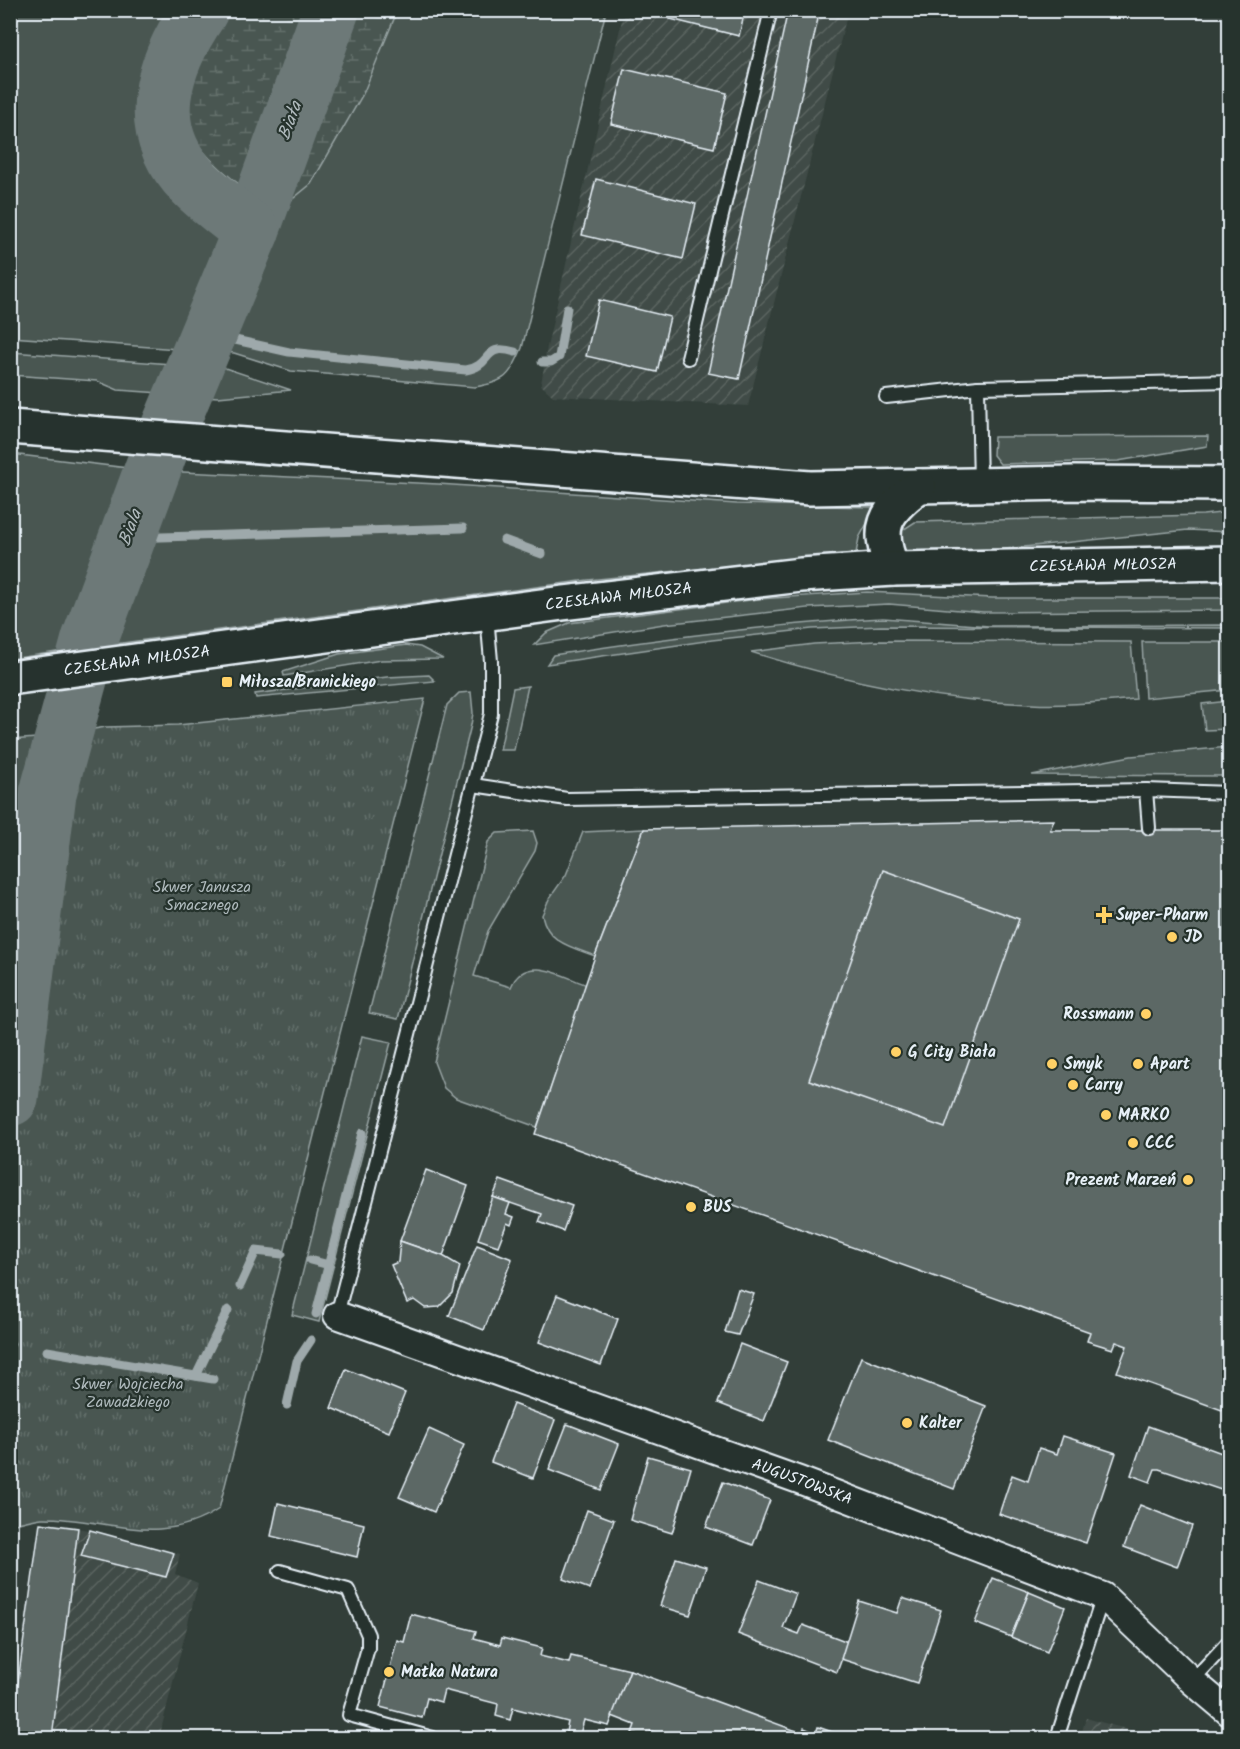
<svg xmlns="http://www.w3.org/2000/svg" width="1240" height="1749" viewBox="0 0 1240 1749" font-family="Kalam,sans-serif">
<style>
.industrial{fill:url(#industrial-furrows)}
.green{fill:#495651;stroke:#98a4a4;stroke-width:1.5}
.wetland{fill:url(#wetland-marsh);stroke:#98a4a4;stroke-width:1.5}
.park{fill:url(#park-tufts);stroke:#98a4a4;stroke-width:1.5}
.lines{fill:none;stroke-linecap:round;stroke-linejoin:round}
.stream{stroke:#9ea9ab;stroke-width:9}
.river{stroke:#6d7978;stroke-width:57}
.building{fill:#5c6865;stroke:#e8f1f8;stroke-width:1.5}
.service-casing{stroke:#e8f1f8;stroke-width:16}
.minor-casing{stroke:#e8f1f8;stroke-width:30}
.secondary-casing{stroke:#e8f1f8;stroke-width:38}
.service{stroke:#26332d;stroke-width:12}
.minor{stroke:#26332d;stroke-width:26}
.secondary{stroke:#26332d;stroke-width:33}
.poi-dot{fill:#ffd166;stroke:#26332d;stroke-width:2}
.labels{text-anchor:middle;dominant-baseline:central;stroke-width:4.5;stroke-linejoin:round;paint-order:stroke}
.street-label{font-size:16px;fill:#e8f1f8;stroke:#26332d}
.poi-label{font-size:16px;font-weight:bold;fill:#e8f1f8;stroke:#26332d;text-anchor:start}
.park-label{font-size:16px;fill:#b0bbbe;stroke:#26332d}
.water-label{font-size:18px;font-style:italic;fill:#b1bbbe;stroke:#26332d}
</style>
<defs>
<pattern id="industrial-furrows" width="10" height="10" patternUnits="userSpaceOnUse" patternTransform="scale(1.5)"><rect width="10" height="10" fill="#3f4b46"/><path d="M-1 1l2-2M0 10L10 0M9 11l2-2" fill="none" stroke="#5b6561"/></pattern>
<pattern id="wetland-marsh" width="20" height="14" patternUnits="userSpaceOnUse" patternTransform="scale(1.5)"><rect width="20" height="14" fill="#495651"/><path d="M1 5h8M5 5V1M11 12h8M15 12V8" fill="none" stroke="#636f6b"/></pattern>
<pattern id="park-tufts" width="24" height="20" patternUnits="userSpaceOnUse" patternTransform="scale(1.5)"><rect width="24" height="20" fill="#495651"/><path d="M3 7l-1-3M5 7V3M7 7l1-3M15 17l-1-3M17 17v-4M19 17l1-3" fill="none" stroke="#636f6b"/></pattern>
</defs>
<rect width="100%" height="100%" fill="#323e39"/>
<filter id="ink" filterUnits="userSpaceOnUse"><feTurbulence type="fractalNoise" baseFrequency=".0167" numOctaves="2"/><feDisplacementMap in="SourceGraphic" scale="12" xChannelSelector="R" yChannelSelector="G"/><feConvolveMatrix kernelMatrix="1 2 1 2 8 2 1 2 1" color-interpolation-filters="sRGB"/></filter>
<g filter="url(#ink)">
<g class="industrial">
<polygon points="624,11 848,11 748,406 553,396 541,385 547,347"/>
<polygon points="40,1523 90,1530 180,1554 175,1574 198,1583 159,1738 11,1738"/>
<polygon points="1086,1718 1159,1738 1080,1738"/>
</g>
<g class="green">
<path d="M10,11H606L522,348C510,377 505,382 475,387L291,371L234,353L11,337L10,114L15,68Z"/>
<polygon points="11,352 225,368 291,390 218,397 118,390 97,381 11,375"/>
<polygon points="1208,436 1207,446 1118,461 1000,464 993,455 994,437"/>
<polygon points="11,454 144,470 76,649 11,659"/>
<polygon points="161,471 438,484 737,504 872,507 875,509 859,538 856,553 588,580 100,646"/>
<polygon points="1229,512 1229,532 1188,530 1005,549 906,551 902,550 898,533 915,522 1203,515"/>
<polygon points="867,592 992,598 1229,598 1229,610 983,612 889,604 808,608 664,624 534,645 546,633 569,623 758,599"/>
<path d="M883,618L989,626L1229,625L1230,628L881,626L812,629L712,640L547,664L553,655C663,638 772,624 883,618Z"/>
<path d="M877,641L1131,642L1136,699C1101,702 1066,706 1031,704C935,701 843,681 751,652L814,644Z"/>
<polygon points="1142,642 1229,642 1229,690 1145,698"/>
<polygon points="406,645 420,647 443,659 381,660 284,676 283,672 339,654"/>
<polygon points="429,675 435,681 256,698 255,694 387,677"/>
<polygon points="528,686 514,750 500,750 513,688"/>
<polygon points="471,692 473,713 471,725 398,1019 369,1013 447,705 459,693"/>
<polygon points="1229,701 1229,729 1205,730 1202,704"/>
<polygon points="49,737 26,857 11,1006 11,740"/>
<polygon points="1229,747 1229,776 1032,775 1131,756"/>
<path d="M644,829L595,956C571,947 548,943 542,915L549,899L566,875L583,832Z"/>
<path d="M533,831L537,843L535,851L488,931L474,976L511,987C525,953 562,976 587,985L537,1127L456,1098L444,1088L434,1062L488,842L497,833Z"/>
<polygon points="362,1036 391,1042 319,1322 292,1315"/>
</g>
<path class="wetland" d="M228,11H395L394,19L363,94L311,184L278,211C250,193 212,167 194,139C183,121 188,68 189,47Z"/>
<path class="park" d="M425,699L219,1509C159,1549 106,1517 42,1518C32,1519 20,1523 11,1525V1098L48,793L64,734L106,727L178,725Z"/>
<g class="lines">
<g class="stream">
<path d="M208,334L289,352L466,370C493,366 482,342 515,352"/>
<polyline points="542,362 551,362 559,357 567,308"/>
<polyline points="127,538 463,528"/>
<polyline points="504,540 542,554"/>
<polyline points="310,1260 329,1265"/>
<polyline points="240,1286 256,1251 282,1254"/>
<polyline points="316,1314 362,1133"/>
<polyline points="10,1344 11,1344"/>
<polyline points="47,1351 213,1379"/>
<polyline points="196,1376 228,1310"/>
<polyline points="287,1405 297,1361 311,1340"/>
</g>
<g class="river">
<polyline points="251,231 331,10"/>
<path d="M10,1098L48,793L90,639L159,452L251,231C232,215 211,200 194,183C141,129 162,66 200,10"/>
</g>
</g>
<g class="building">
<polygon points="672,10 745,10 739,36 670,19"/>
<polygon points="788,10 819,14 739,379 708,373"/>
<polygon points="624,69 727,93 714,148 611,124"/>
<polygon points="596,179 696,204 683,259 582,235"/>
<polygon points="599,300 670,317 657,372 586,356"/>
<polygon points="1054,820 1050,830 1230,830 1230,1413 1117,1372 1127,1346 1116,1342 1113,1349 1087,1341 1090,1332 535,1134 595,956 644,829"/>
<polygon points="883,870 1019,919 945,1128 809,1080"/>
<polygon points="426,1170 468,1186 443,1256 400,1241"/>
<polygon points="500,1180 572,1206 563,1231 539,1222 542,1214 493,1197"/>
<polygon points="493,1197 510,1203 506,1214 514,1217 511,1225 507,1223 498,1246 478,1239"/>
<polygon points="400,1241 443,1256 460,1266 453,1293 439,1307 425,1308 414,1300 407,1303 391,1265 398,1262"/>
<polygon points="477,1245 512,1259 484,1330 449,1316"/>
<polygon points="738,1289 754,1294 738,1335 725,1332"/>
<polygon points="557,1295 618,1319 601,1365 539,1342"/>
<polygon points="740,1344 787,1362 764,1421 718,1403"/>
<polygon points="861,1357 986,1406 954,1489 828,1440"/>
<polygon points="346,1369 405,1393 389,1432 331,1408"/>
<polygon points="513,1404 555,1420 533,1478 491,1462"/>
<polygon points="567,1424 619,1444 601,1490 549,1470"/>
<polygon points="1148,1426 1230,1456 1230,1493 1159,1469 1155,1469 1150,1482 1131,1475"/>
<polygon points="429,1429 464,1445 434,1512 399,1497"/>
<polygon points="1063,1436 1116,1453 1086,1543 999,1514 1012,1475 1028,1481 1039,1448 1057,1454"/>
<polygon points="648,1456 691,1468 672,1533 630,1520"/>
<polygon points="723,1482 770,1500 753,1545 706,1527"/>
<polygon points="278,1503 364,1524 357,1557 271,1536"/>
<polygon points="1140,1505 1192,1526 1177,1567 1124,1547"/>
<polygon points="587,1510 614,1520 590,1589 563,1579"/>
<polygon points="40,1523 78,1528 52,1738 10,1738"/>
<polygon points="90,1530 174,1553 166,1577 81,1556"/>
<polygon points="676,1558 706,1567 690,1615 660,1606"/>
<polygon points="993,1578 1029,1592 1011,1637 975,1623"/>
<polygon points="759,1580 796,1594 783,1628 799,1634 803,1625 848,1642 837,1672 738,1634"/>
<polygon points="1029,1592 1065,1607 1047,1652 1011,1637"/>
<polygon points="902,1598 941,1610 917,1683 841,1659 859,1601 897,1613"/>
<polygon points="411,1614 476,1631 474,1638 500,1645 502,1638 542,1648 540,1656 569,1663 571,1656 630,1670 609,1726 584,1720 579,1738 572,1738 565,1737 568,1722 513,1708 510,1720 496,1716 498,1704 444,1690 441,1702 427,1698 422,1718 380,1707 397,1640 404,1642"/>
<polygon points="630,1670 802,1733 800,1738 672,1738 651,1731 648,1738 632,1733 635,1725 612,1716"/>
<polygon points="818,1727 849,1738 800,1738 804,1728 816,1733"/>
</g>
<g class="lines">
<defs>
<g id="service">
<polyline points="688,358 771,10"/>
<polyline points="978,387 980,485"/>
<polyline points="886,397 978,387 1230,381"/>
<polyline points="473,785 567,799 1146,790 1230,793"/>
<polyline points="1146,790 1149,828"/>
<polyline points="337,1315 491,714 491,661 487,616"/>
<polyline points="280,1571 348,1590 368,1635 368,1648 349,1715 433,1738"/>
<polyline points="1192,1681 1230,1640"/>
<polyline points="1057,1738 1103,1596"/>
</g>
<g id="minor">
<path id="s1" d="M337,1315L799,1480L1103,1596L1192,1681L1230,1713"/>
</g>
<g id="secondary">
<polyline points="10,427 810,488 1074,483 1230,484"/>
<path d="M893,569C875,528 884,512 919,486"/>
<path id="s2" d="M10,678L563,603L801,575L893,569L1230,563"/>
</g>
</defs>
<use href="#service" class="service-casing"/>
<use href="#minor" class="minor-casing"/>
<use href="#secondary" class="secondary-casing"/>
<use href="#service" class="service"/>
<use href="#minor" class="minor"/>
<use href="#secondary" class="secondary"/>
</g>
</g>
<g class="poi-dot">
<rect x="221" y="676" width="12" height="12" rx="3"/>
<path d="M1101 906h6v6h6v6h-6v6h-6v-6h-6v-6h6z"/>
<circle cx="1172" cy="937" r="6"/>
<circle cx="1146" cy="1014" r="6"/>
<circle cx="896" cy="1052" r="6"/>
<circle cx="1052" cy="1064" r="6"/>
<circle cx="1138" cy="1064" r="6"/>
<circle cx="1073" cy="1085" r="6"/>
<circle cx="1106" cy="1115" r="6"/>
<circle cx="1133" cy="1143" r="6"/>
<circle cx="1188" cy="1180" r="6"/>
<circle cx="691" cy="1207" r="6"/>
<circle cx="907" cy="1423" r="6"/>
<circle cx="389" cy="1672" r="6"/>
</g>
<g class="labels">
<g class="street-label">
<text stroke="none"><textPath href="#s2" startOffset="1100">CZESŁAWA MIŁOSZA</textPath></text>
<text stroke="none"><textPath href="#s2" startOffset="614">CZESŁAWA MIŁOSZA</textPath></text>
<text stroke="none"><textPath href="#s2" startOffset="128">CZESŁAWA MIŁOSZA</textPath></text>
<text stroke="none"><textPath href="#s1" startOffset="494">AUGUSTOWSKA</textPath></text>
</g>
<g class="poi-label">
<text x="239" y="682">Miłosza/Branickiego</text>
<text x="1116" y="915">Super-Pharm</text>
<text x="1184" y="937">JD</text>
<text x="1134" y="1014" text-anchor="end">Rossmann</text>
<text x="908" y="1052">G City Biała</text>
<text x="1064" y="1064">Smyk</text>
<text x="1150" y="1064">Apart</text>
<text x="1085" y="1085">Carry</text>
<text x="1118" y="1115">MARKO</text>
<text x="1145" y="1143">CCC</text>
<text x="1176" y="1180" text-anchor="end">Prezent Marzeń</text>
<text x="703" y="1207">BUS</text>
<text x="919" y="1423">Kalter</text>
<text x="401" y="1672">Matka Natura</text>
</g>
<g class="park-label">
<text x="202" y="887">Skwer Janusza<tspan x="202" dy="18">Smacznego</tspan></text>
<text x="128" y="1384">Skwer Wojciecha<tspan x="128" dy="18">Zawadzkiego</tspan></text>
</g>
<g class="water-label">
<text transform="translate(291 121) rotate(-70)">Biała</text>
<text transform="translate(131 528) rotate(-70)">Biala</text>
</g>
</g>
<rect width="1240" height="1749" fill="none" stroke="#26332d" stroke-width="36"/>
<rect x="18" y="18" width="1204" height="1713" fill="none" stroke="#e8f1f8" stroke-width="2" filter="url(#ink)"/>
</svg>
